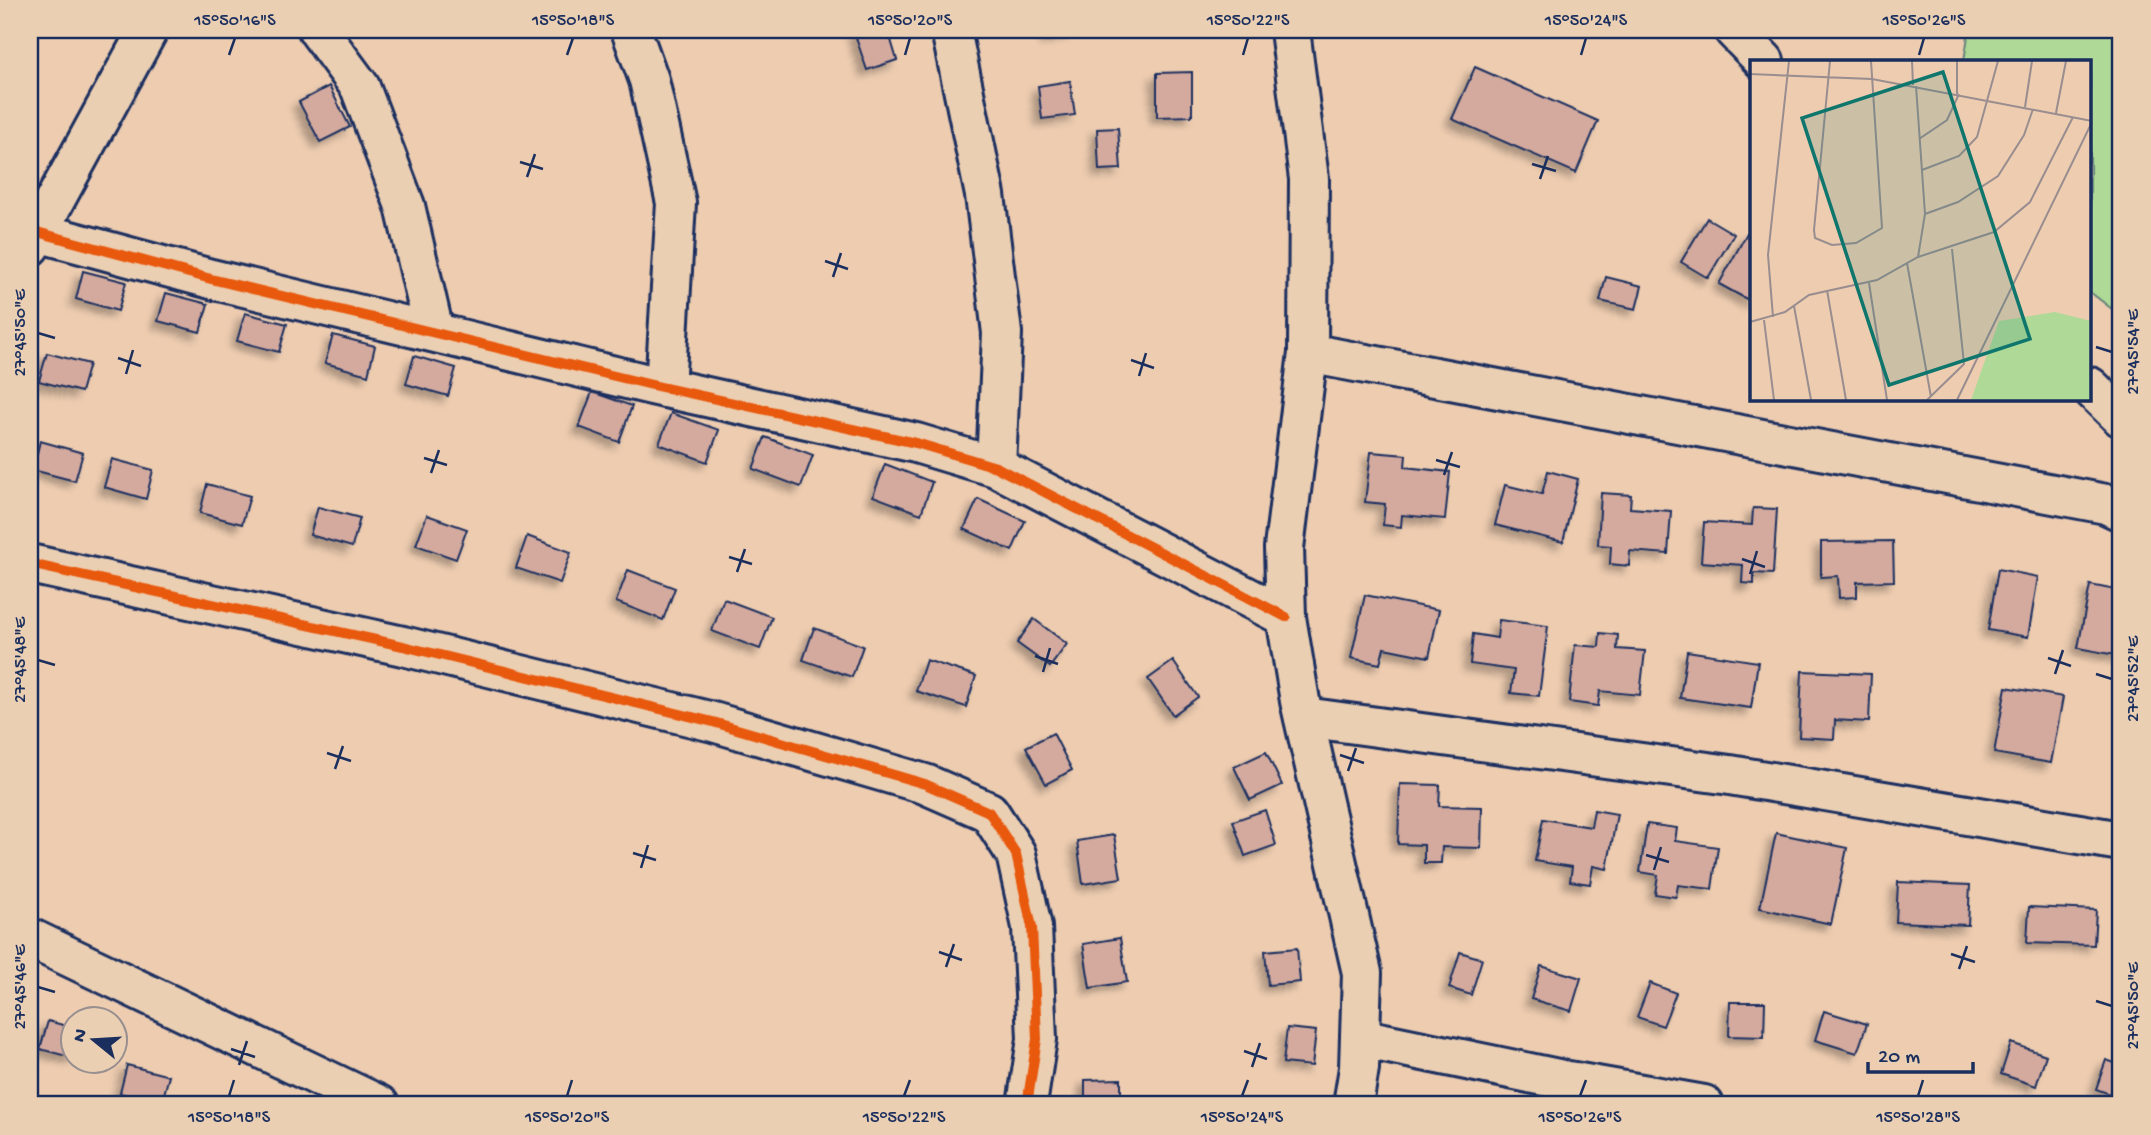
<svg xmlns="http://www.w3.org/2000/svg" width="2151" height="1135" viewBox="0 0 2151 1135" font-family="'Gochi Hand',sans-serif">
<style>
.grass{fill:#afd997;stroke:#65847a;stroke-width:2}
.building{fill:#d4aa9e;stroke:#1b2f5e;stroke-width:2;filter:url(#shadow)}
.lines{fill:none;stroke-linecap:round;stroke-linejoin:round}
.street-casing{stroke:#1b2f5e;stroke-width:44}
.street{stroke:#ebcfb2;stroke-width:38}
.cycleway-casing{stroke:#ebcfb2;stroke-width:15}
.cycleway{stroke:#e8590c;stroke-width:10}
.ticks{fill:none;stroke:#1b2f5e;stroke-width:2.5}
.inset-road{fill:none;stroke:#998d8f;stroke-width:2}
.view{fill:#0f766e;fill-opacity:0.15;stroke:#0f766e;stroke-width:3.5}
.inset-edge{fill:none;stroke:#1b2f5e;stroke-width:3.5}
.neatline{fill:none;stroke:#1b2f5e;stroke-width:2.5}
.ticks-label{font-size:18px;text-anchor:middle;fill:#1b2f5e}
</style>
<defs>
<filter id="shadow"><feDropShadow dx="-6" dy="6" stdDeviation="3.5" flood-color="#0004"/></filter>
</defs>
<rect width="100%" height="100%" fill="#edccb0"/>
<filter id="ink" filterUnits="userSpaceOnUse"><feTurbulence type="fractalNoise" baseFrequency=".0143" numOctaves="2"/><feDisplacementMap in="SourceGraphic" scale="14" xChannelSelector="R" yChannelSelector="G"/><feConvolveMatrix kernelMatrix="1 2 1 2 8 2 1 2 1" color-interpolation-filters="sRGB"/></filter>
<g filter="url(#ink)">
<polygon class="grass" points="1969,30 2121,30 2121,316 2090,292 2090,61 1964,61"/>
<g class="building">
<polygon points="860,30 888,30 897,60 867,70 854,32"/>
<polygon points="1045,30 1075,30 1047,38"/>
<polygon points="1475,67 1598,121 1576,173 1452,119"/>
<polygon points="1192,72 1192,116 1157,117 1157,73"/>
<polygon points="1070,81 1075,115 1042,119 1038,86"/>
<polygon points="329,86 350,127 320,142 299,102"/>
<polygon points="1118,128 1121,169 1099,170 1097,129"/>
<polygon points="1707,218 1734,234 1708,278 1681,262"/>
<polygon points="1747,233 1752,236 1752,302 1719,284"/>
<polygon points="83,271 126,282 118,311 76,299"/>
<polygon points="1606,277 1642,286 1636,309 1600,301"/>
<polygon points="166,293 208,304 200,332 158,321"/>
<polygon points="245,313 287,324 279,352 237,341"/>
<polygon points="333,335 375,346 368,375 325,363"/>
<polygon points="47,353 89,364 81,392 39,381"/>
<polygon points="414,356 456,368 448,396 406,384"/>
<polygon points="592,392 632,406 619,442 579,427"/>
<polygon points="671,413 719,430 707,462 659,444"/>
<polygon points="765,437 813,455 801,487 753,469"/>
<polygon points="40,441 83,453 75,481 33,470"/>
<polygon points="1371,452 1406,455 1405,467 1450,472 1445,519 1402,515 1401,527 1383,525 1385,504 1365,502"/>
<polygon points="112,459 153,470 146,499 104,487"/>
<polygon points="885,464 932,482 921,514 873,496"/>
<polygon points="1548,471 1578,479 1563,542 1495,525 1505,485 1542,494"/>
<polygon points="207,484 250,496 242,524 200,513"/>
<polygon points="1601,493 1631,495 1630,508 1671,511 1668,554 1630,551 1629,566 1610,564 1611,546 1598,545"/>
<polygon points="978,499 1025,521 1012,551 964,529"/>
<polygon points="318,507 360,518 352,547 310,535"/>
<polygon points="1753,508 1777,509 1773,574 1754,573 1754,584 1742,583 1743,565 1701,562 1704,522 1752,525"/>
<polygon points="427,515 467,529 456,559 416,545"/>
<polygon points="527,536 571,552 560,583 516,568"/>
<polygon points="1893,541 1894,581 1857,582 1857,597 1839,598 1838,576 1821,577 1821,542"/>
<polygon points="1998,569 2038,577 2028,637 1988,630"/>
<polygon points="628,570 675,588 663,620 616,602"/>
<polygon points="2090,585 2121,591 2121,656 2078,648"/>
<polygon points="1365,595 1439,610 1429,657 1384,648 1380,664 1351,658"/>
<polygon points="724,599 772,617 760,649 712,631"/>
<polygon points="1034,619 1067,644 1050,667 1017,643"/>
<polygon points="1499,620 1548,626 1539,696 1511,693 1514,670 1470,664 1473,634 1497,638"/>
<polygon points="814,628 863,646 852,677 803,660"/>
<polygon points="1600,633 1618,635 1617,649 1645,651 1640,695 1600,691 1598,706 1569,702 1575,645 1599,647"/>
<polygon points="1687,651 1758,662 1751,708 1680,698"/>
<polygon points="926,660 976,676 966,707 916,691"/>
<polygon points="1173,661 1198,697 1173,715 1148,679"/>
<polygon points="1802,671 1871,674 1869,722 1835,720 1834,739 1799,737"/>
<polygon points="2006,687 2063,697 2051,763 1994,753"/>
<polygon points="1053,733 1072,770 1046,784 1026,747"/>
<polygon points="1266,752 1282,785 1250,800 1234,767"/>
<polygon points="1400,784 1440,785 1439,806 1482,807 1481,848 1442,847 1441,863 1424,863 1424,845 1398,844"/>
<polygon points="1265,810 1276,845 1245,856 1233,821"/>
<polygon points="1594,810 1617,814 1607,869 1593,866 1590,884 1570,881 1572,867 1535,861 1543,819 1591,827"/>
<polygon points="1647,824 1677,828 1675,841 1718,847 1712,889 1678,885 1676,897 1655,894 1658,875 1640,872"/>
<polygon points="1776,833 1847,848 1831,924 1760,908"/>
<polygon points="1114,835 1121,878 1083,884 1077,841"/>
<polygon points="1898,882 1970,885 1968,925 1896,922"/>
<polygon points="2029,907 2096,910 2094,945 2027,943"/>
<polygon points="1120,938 1127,982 1090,988 1083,944"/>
<polygon points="1297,948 1300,982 1268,985 1265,951"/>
<polygon points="1460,952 1482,959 1471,995 1449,988"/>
<polygon points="1541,966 1581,978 1571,1011 1531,999"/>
<polygon points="1650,983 1676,993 1663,1026 1637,1017"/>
<polygon points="1730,1002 1765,1002 1764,1037 1729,1036"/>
<polygon points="1824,1011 1867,1024 1857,1053 1815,1040"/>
<polygon points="48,1021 74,1028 74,1058 40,1049"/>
<polygon points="1287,1028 1316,1031 1312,1066 1283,1063"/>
<polygon points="2011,1043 2046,1055 2036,1086 2001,1074"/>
<polygon points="2106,1060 2121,1065 2121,1098 2096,1089"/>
<polygon points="127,1065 169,1076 161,1105 120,1093"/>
<polygon points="1121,1079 1121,1105 1085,1105 1085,1080"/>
</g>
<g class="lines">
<defs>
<g id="street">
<polyline points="318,30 360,87 405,206 434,332"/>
<polyline points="631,30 649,80 676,203 665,388"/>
<polyline points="951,30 985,195 1002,333 996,467"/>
<polyline points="1290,30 1309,179 1308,353 1284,548 1286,617 1300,701 1362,973 1359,1068 1353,1105"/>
<polyline points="1734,30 1764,61"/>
<polyline points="37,232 211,279 652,385 916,443 996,467 1286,617"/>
<polyline points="30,246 148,30"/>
<polyline points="1308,353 2106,504 2121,511"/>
<polyline points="2090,387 2121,417"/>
<polyline points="30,564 403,646 713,722 925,784 989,812 1016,854 1032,927 1037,1039 1027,1105"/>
<polyline points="1304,717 1730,775 2121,841"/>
<polyline points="30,938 379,1105"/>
<polyline points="1360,1038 1568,1081 1704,1105"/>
</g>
</defs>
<use href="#street" class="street-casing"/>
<use href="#street" class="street"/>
<defs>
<g id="cycleway">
<polyline points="37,232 211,279 652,385 916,443 996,467 1286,617"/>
<polyline points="30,564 403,646 713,722 925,784 989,812 1016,854 1032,927 1037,1039 1027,1105"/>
</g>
</defs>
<use href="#cycleway" class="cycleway-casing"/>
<use href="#cycleway" class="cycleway"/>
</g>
</g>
<path class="ticks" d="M229,55L235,38M567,55L573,38M905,55L910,38M1243,55L1248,38M1581,55L1586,38M1919,55L1924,38M520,162L543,169M1532,164L1556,171M527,177L535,154M1540,179L1548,156M825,261L848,269M833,277L841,253M38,333L55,338M2096,347L2112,352M118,358L141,366M1131,360L1154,368M126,374L133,350M1139,376L1146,353M424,458L447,465M1436,460L1460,467M431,473L439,450M1444,475L1452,452M729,557L752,564M1742,559L1765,567M737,572L745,549M1750,574L1757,551M1035,656L1058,664M2048,658L2071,666M38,660L55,665M1043,672L1050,648M2055,674L2063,650M2096,674L2112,679M327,753L351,761M1340,755L1364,763M335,769L343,746M1348,771L1356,748M633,853L656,860M1646,855L1669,862M641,868L648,845M1654,870L1661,847M939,952L962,960M1951,954L1975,962M946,967L954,944M1959,969L1967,946M38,987L55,992M2096,1001L2112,1006M231,1049L255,1057M1244,1051L1267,1059M239,1065L247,1041M1252,1067L1260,1043M229,1096L234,1080M567,1096L572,1080M904,1096L910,1080M1242,1096L1248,1080M1580,1096L1586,1080M1918,1096L1923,1080"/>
<g transform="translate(1750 60)">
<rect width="341" height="341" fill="#edccb0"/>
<path d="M305,252L341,261V340H221L249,261Z" fill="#afd997"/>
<path class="inset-road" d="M80,1L64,170L65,178L82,185L106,183L132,168L121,1M162,1L163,25M0,14L122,19L342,61M166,26L175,154L168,197M207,34V1M275,47L282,1M306,53L316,1M169,79L197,60L209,34M172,110L209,96L227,77L248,1M175,154L208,142L248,116L274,75L283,49M157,203L181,337M119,223L137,340M77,230L96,340M44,246L61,340M23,257L18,195L39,1M14,260L24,340M0,262L35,252L59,235L127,220L168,197L244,172L280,142L323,57M177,340L214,304L202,189M207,340L342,62"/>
<path class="view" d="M193,12L280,279L139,325L52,58Z"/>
<rect width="341" height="341" class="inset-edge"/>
</g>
<rect width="2151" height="1135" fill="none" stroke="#ebcfb2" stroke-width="77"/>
<g transform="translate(94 1040) rotate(288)"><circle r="33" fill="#ebcfb2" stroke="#988f90" stroke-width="2"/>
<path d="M0-5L12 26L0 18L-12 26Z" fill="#1b2f5e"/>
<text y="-10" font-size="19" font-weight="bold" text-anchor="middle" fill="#1b2f5e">N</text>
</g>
<path d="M1868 1062v10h105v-10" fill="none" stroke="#1b2f5e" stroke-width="3.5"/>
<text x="1878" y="1062" font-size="21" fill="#1b2f5e" stroke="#ebcfb2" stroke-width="5" paint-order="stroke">20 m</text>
<rect x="38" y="38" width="2074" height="1058" class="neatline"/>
<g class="ticks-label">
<text x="235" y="25">15°50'16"S</text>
<text x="573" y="25">15°50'18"S</text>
<text x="910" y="25">15°50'20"S</text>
<text x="1248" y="25">15°50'22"S</text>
<text x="1586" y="25">15°50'24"S</text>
<text x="1924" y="25">15°50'26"S</text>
<text transform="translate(19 333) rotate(-90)" y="6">27°45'50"E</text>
<text transform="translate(2132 352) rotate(-90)" y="6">27°45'54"E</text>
<text transform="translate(19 660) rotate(-90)" y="6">27°45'48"E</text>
<text transform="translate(2132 679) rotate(-90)" y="6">27°45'52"E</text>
<text transform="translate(19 987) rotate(-90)" y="6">27°45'46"E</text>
<text transform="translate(2132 1006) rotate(-90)" y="6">27°45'50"E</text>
<text x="229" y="1122">15°50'18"S</text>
<text x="567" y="1122">15°50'20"S</text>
<text x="904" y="1122">15°50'22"S</text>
<text x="1242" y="1122">15°50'24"S</text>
<text x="1580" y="1122">15°50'26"S</text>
<text x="1918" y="1122">15°50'28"S</text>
</g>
</svg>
